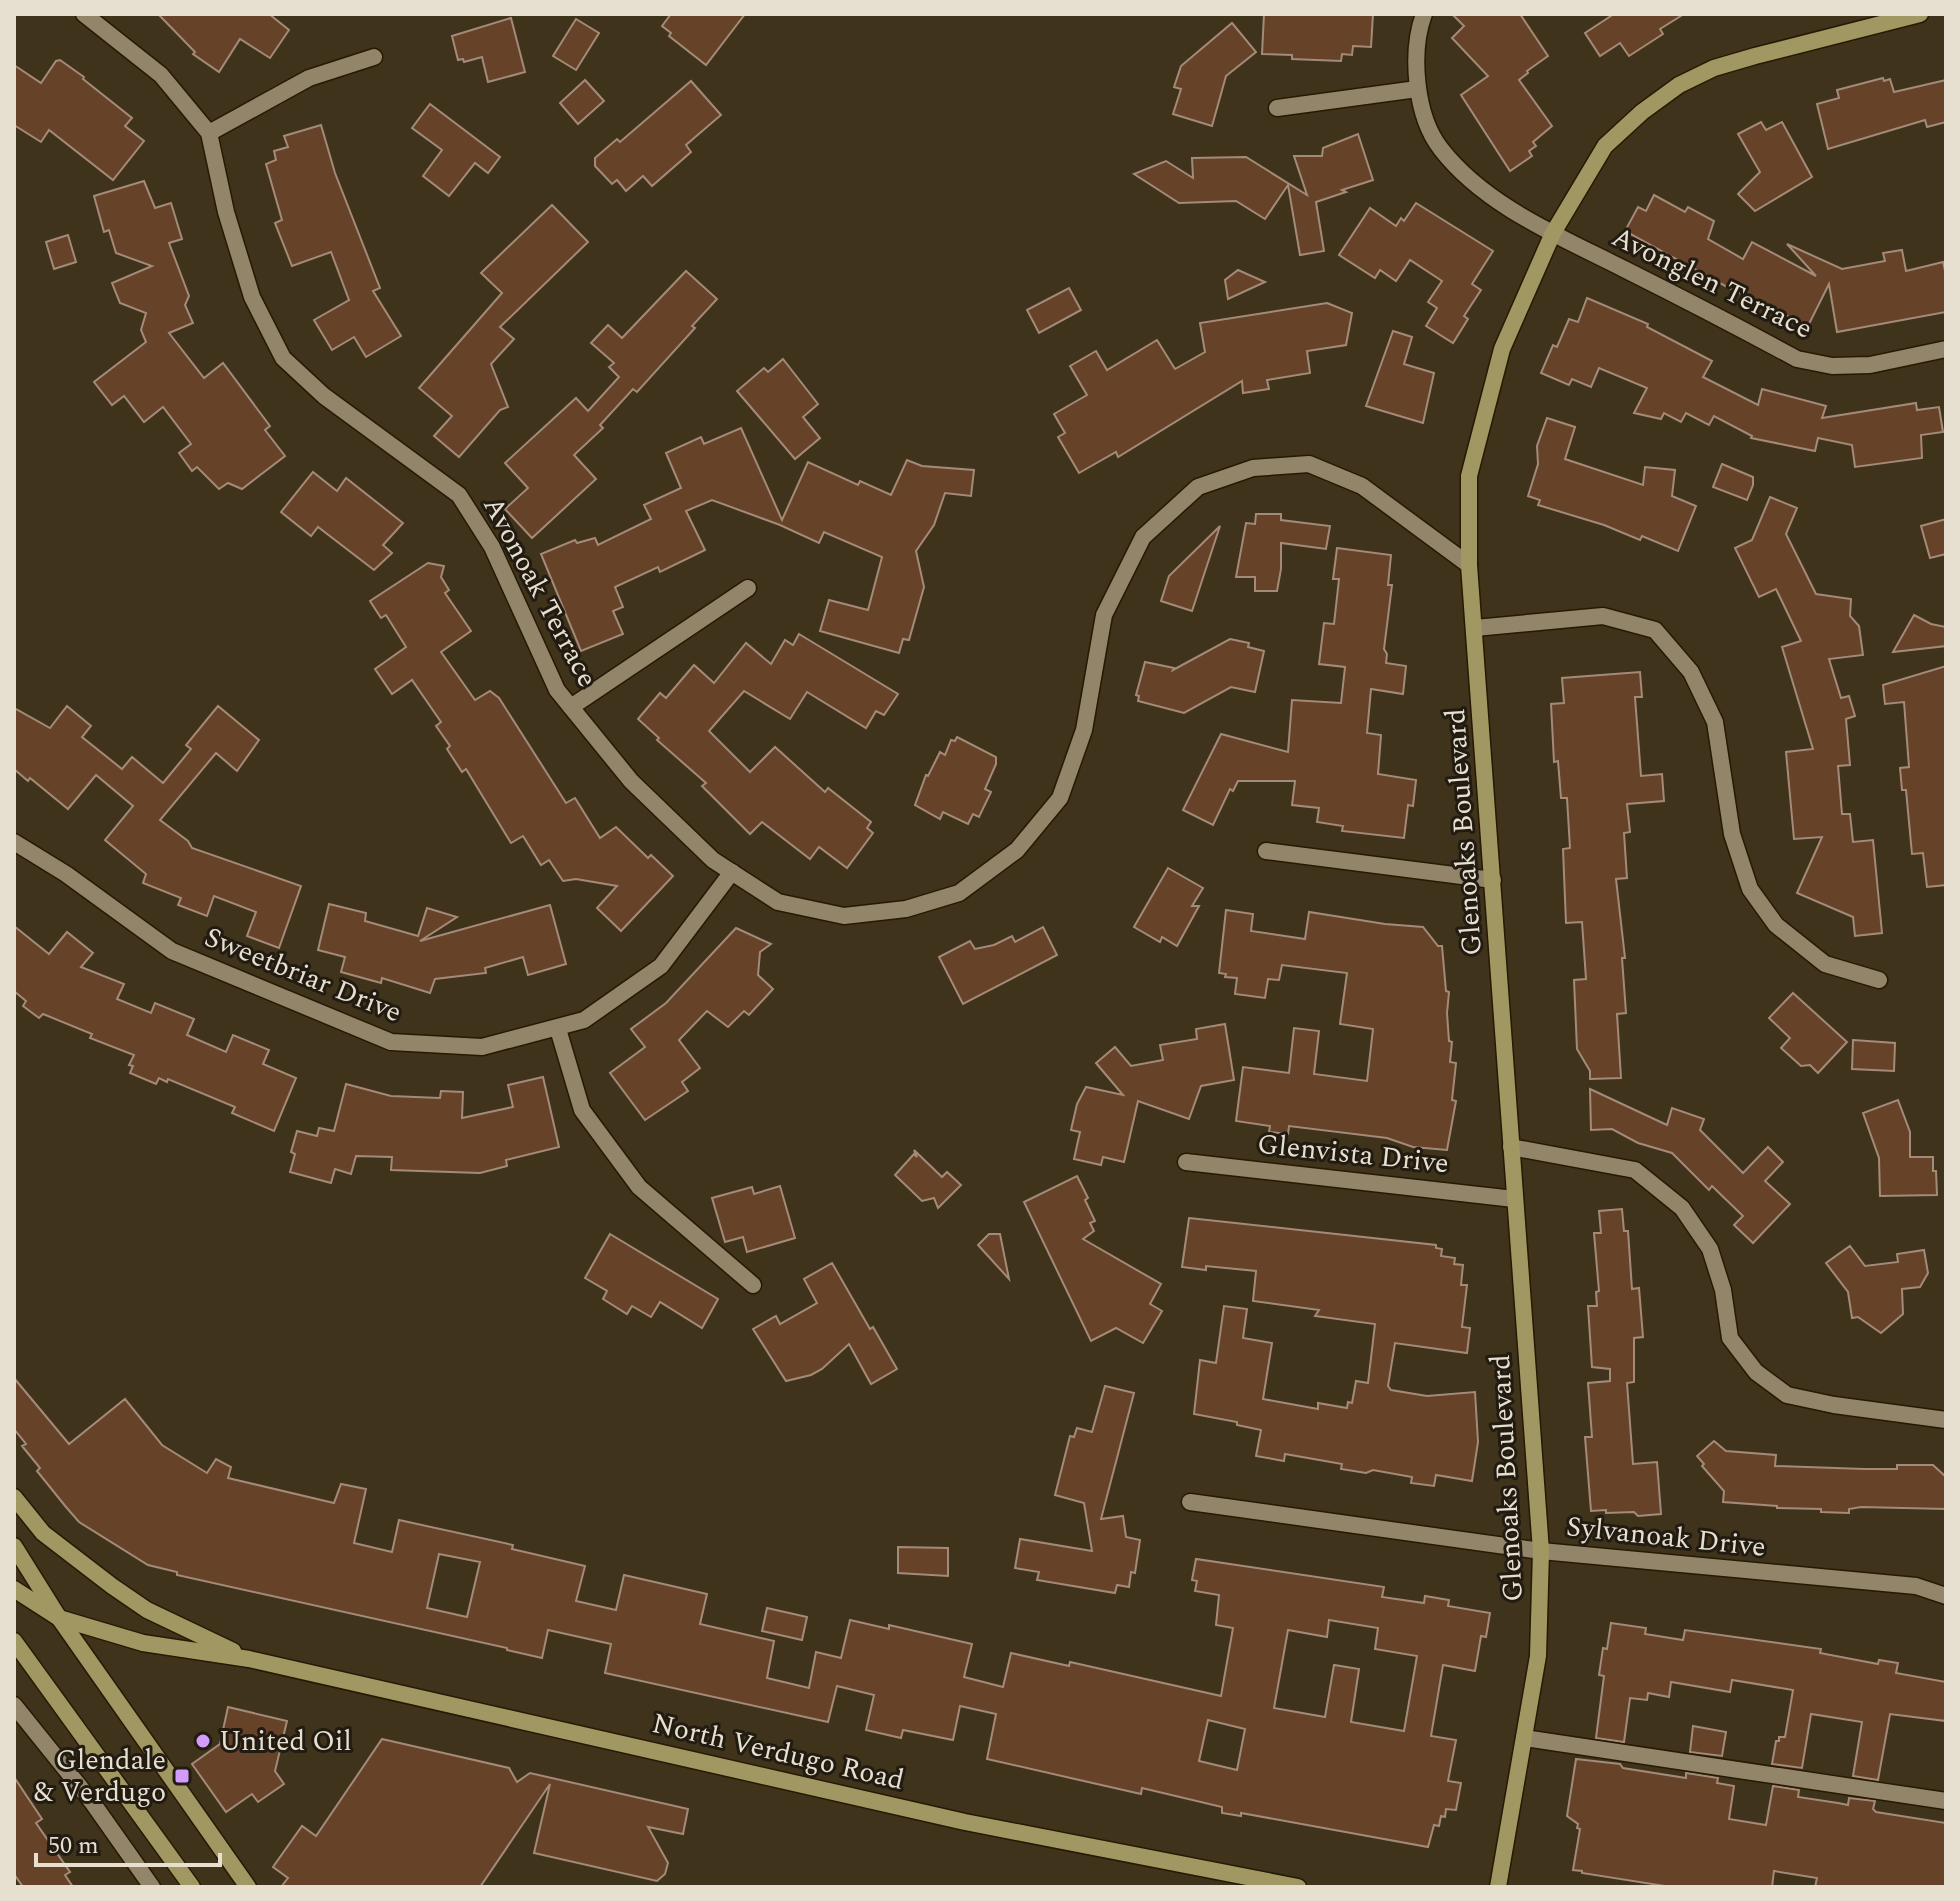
<svg xmlns="http://www.w3.org/2000/svg" width="1960" height="1901" viewBox="0 0 1960 1901" font-family="Spectral,serif">
<style>
.building{fill:#664229;stroke:#a48a78;stroke-width:2;fill-rule:evenodd}
.lines{fill:none;stroke-linecap:round;stroke-linejoin:round}
.street-casing{stroke:#261a03;stroke-width:19}
.secondary-casing{stroke:#261a03;stroke-width:19}
.street{stroke:#93856a;stroke-width:16}
.secondary{stroke:#a09762;stroke-width:16}
.poi-dot{fill:#d39cfc;stroke:#211b11;stroke-width:3}
.labels{text-anchor:middle;dominant-baseline:central;stroke-width:6;stroke-linejoin:round;paint-order:stroke}
.street-label{font-size:28px;fill:#e7e0d1;stroke:#211b11}
.poi-label{font-size:28px;fill:#e7e0d1;stroke:#211b11;text-anchor:start}
</style>
<rect width="100%" height="100%" fill="#3f331b"/>
<g class="building">
<polygon points="158,14 269,14 289,30 270,58 240,39 219,72 193,54 195,52"/>
<polygon points="671,14 745,14 706,65 669,36 671,33 662,26"/>
<polygon points="1264,14 1373,14 1371,47 1353,46 1352,55 1342,54 1341,61 1292,59 1292,55 1262,54"/>
<polygon points="1452,14 1520,14 1548,56 1527,71 1528,73 1519,80 1552,126 1533,142 1536,146 1529,151 1532,156 1510,171 1461,95 1488,76 1452,38 1464,26"/>
<polygon points="1614,14 1684,14 1660,29 1663,34 1629,56 1620,43 1600,56 1585,33"/>
<polygon points="511,18 525,72 488,82 482,57 464,62 463,59 458,60 452,36"/>
<polygon points="576,19 599,33 576,70 553,56"/>
<polygon points="1232,23 1256,52 1226,76 1212,126 1173,114 1181,89 1174,87 1181,66"/>
<polygon points="60,60 84,77 83,79 132,118 125,126 144,141 113,180 49,130 41,142 14,125 14,65 41,83 56,61"/>
<polygon points="1883,78 1884,81 1890,79 1894,92 1946,80 1946,122 1927,127 1925,120 1828,149 1817,104 1839,98 1837,90"/>
<polygon points="585,80 604,101 578,124 560,103"/>
<polygon points="691,81 721,115 686,145 691,152 652,186 643,176 626,191 617,180 612,184 595,166 595,158 617,139 620,142"/>
<polygon points="430,104 500,157 488,173 475,163 449,196 423,176 442,150 412,128"/>
<polygon points="1761,122 1766,130 1782,122 1812,177 1755,211 1738,194 1760,172 1738,134"/>
<polygon points="321,125 335,173 380,288 373,291 401,336 366,357 354,337 332,350 314,320 349,300 331,252 292,266 275,223 282,220 266,164 276,160 274,151 288,147 284,136"/>
<polygon points="1358,134 1373,180 1342,190 1346,192 1316,202 1324,251 1300,255 1288,185 1265,219 1236,201 1179,203 1134,174 1166,161 1193,178 1192,158 1246,157 1307,195 1294,156 1322,156 1323,148"/>
<polygon points="144,181 155,208 171,203 182,239 169,243 189,296 185,305 193,323 169,333 204,378 223,363 270,426 265,430 285,456 242,489 228,483 219,489 197,467 192,471 179,453 191,444 163,407 144,422 124,396 112,405 94,382 146,342 141,330 146,313 120,303 112,283 152,266 116,253 109,230 104,232 94,196"/>
<polygon points="1654,195 1685,212 1688,207 1714,221 1708,239 1743,259 1752,242 1816,276 1787,244 1842,269 1885,261 1883,253 1902,250 1906,271 1943,262 1946,275 1946,312 1837,332 1829,284 1808,326 1729,288 1625,231 1638,207 1646,211"/>
<polygon points="1416,203 1493,251 1472,284 1481,290 1464,316 1468,319 1453,343 1426,326 1437,308 1428,302 1442,281 1410,260 1396,281 1380,270 1375,278 1339,255 1370,208 1396,226 1401,218 1404,221"/>
<polygon points="552,205 588,242 500,327 514,339 491,364 508,407 500,410 459,457 434,436 452,416 419,388 502,293 481,273"/>
<polygon points="68,235 76,262 54,269 46,242"/>
<polygon points="1238,270 1265,282 1228,299 1225,280"/>
<polygon points="686,271 717,299 692,326 695,328 637,392 633,389 600,425 603,428 574,455 596,479 532,538 505,509 528,488 505,463 576,398 588,411 619,377 609,367 614,363 591,343 608,325 622,338"/>
<polygon points="1069,288 1081,310 1039,333 1027,310"/>
<polygon points="1587,298 1648,324 1647,327 1712,361 1703,377 1758,405 1762,389 1826,406 1822,418 1916,403 1917,410 1939,407 1943,432 1921,435 1922,458 1855,467 1852,445 1818,438 1815,451 1751,438 1752,436 1714,416 1709,425 1686,413 1681,422 1664,413 1661,419 1634,413 1647,388 1599,368 1591,387 1572,379 1569,385 1541,373 1553,345 1557,347 1569,319 1578,322"/>
<polygon points="1327,303 1352,313 1346,345 1307,351 1310,373 1267,380 1269,389 1243,393 1242,381 1118,457 1116,452 1079,473 1058,437 1065,433 1054,414 1087,395 1070,366 1096,351 1107,370 1157,340 1175,369 1205,352 1200,323"/>
<polygon points="1393,331 1412,337 1404,364 1434,373 1423,423 1366,406"/>
<polygon points="783,359 818,404 803,417 820,438 795,459 737,391 764,368 768,372"/>
<polygon points="1547,418 1575,427 1565,459 1643,485 1645,467 1675,470 1672,496 1696,506 1678,551 1642,536 1640,540 1604,525 1538,505 1540,500 1528,496 1538,464 1537,446"/>
<polygon points="741,428 782,520 808,462 858,485 860,481 891,495 907,460 922,466 974,470 971,496 945,493 934,525 916,551 924,587 909,640 903,639 899,653 820,631 829,600 868,610 882,557 824,532 819,543 780,525 712,500 686,511 705,550 660,572 658,567 615,587 623,607 613,611 623,634 581,651 541,554 575,540 577,543 595,538 598,545 651,519 644,505 681,488 666,453 701,437 704,444"/>
<polygon points="1722,464 1753,477 1753,485 1747,500 1713,487"/>
<polygon points="313,472 337,491 346,478 403,523 383,545 392,553 374,570 318,527 311,536 281,512"/>
<polygon points="1770,497 1797,508 1786,534 1816,594 1851,599 1850,616 1859,626 1863,655 1829,659 1841,698 1849,696 1855,716 1846,719 1850,765 1838,766 1842,814 1850,814 1853,842 1873,840 1882,933 1855,936 1853,917 1797,893 1822,837 1794,839 1786,752 1813,749 1782,647 1801,641 1776,589 1759,597 1735,548 1752,540"/>
<polygon points="1256,514 1281,514 1281,520 1330,526 1326,549 1281,543 1281,569 1277,591 1255,591 1255,577 1236,577 1246,523 1255,524"/>
<polygon points="1946,519 1946,554 1930,558 1921,526"/>
<polygon points="1220,526 1192,611 1161,601 1169,576"/>
<polygon points="1337,548 1391,555 1388,585 1392,585 1384,649 1387,654 1386,663 1406,666 1403,694 1371,689 1367,733 1381,735 1378,774 1416,780 1413,806 1408,805 1404,838 1342,831 1343,826 1317,822 1319,808 1292,805 1295,781 1238,781 1233,791 1230,789 1213,825 1183,810 1221,734 1288,752 1292,700 1341,703 1345,667 1319,664 1324,623 1334,624 1339,579 1333,579"/>
<polygon points="428,563 444,566 441,577 449,590 445,593 471,631 441,652 475,700 490,691 499,698 566,803 575,798 600,838 616,827 648,858 651,855 673,876 621,931 597,908 617,886 576,879 563,881 549,860 541,865 523,836 511,843 466,769 462,772 447,749 450,746 436,726 441,722 412,680 392,694 375,669 406,647 386,615 381,618 370,601"/>
<polygon points="1914,615 1931,624 1946,627 1946,646 1893,652"/>
<polygon points="799,634 898,694 884,715 876,711 866,728 807,692 790,719 744,691 709,731 750,772 775,747 825,792 828,788 871,822 867,828 873,833 847,868 819,847 810,859 762,822 750,834 702,786 706,783 657,740 659,738 638,719 660,693 666,698 694,665 714,683 746,643 771,664 785,640 793,645"/>
<polygon points="1230,639 1249,643 1248,647 1264,651 1255,692 1231,687 1184,713 1138,701 1139,696 1136,695 1145,662 1174,668 1173,670"/>
<polygon points="1946,666 1946,885 1927,887 1923,853 1912,854 1906,790 1902,790 1900,768 1909,767 1904,702 1885,704 1883,685"/>
<polygon points="1640,672 1642,697 1635,697 1641,776 1662,774 1664,801 1627,804 1630,832 1624,833 1627,878 1616,879 1625,958 1622,958 1626,1013 1617,1014 1621,1078 1590,1079 1590,1071 1577,1049 1574,980 1586,979 1582,922 1566,923 1563,849 1570,848 1567,798 1561,798 1558,761 1554,762 1551,704 1564,703 1562,678"/>
<polygon points="67,706 91,726 82,737 122,769 132,757 163,783 191,749 186,745 218,706 259,740 237,771 216,753 160,820 188,841 192,848 301,886 279,948 247,936 256,912 214,896 207,916 178,905 181,898 143,883 146,874 105,840 133,806 96,775 68,809 30,778 28,781 14,769 14,708 50,728"/>
<polygon points="957,737 996,757 996,764 985,789 991,792 979,817 973,814 968,824 943,812 940,819 915,805 926,775 928,776 940,752 945,755 951,740 955,741"/>
<polygon points="1168,868 1203,888 1192,906 1199,906 1177,946 1162,937 1160,942 1134,927"/>
<polygon points="329,904 366,913 365,921 418,936 427,908 457,917 420,941 550,905 566,964 528,975 523,957 485,968 486,973 435,979 430,993 382,978 381,983 341,972 345,957 318,950"/>
<polygon points="1226,910 1253,914 1251,931 1305,939 1309,912 1385,924 1423,927 1438,946 1442,946 1446,991 1449,992 1447,1013 1449,1041 1452,1042 1450,1062 1456,1063 1452,1100 1456,1101 1447,1150 1413,1147 1387,1138 1289,1126 1288,1134 1269,1132 1270,1126 1236,1121 1243,1067 1289,1073 1294,1028 1319,1031 1314,1074 1367,1081 1373,1029 1340,1024 1347,973 1282,965 1279,980 1268,979 1265,998 1235,994 1237,978 1225,977 1226,974 1219,973"/>
<polygon points="14,926 49,954 67,932 93,953 81,967 124,984 117,999 151,1013 155,1003 194,1019 187,1035 226,1052 233,1035 269,1050 263,1064 296,1078 274,1131 232,1113 235,1107 168,1079 167,1082 159,1078 156,1084 130,1073 133,1066 129,1065 134,1055 90,1038 92,1034 43,1014 39,1018 23,1006 26,1001 14,991"/>
<polygon points="1043,927 1057,955 963,1004 939,957 970,941 975,949 994,945 1012,936 1015,942"/>
<polygon points="736,928 771,944 760,952 758,975 773,989 749,1015 744,1011 728,1027 707,1011 679,1040 700,1068 682,1082 688,1091 645,1120 610,1073 645,1047 631,1029 666,1003"/>
<polygon points="1793,993 1847,1042 1818,1073 1810,1065 1801,1066 1781,1048 1790,1038 1769,1018"/>
<polygon points="1225,1024 1234,1080 1201,1086 1189,1119 1138,1101 1124,1162 1103,1157 1101,1165 1074,1159 1080,1132 1071,1130 1077,1104 1086,1087 1123,1095 1096,1063 1115,1047 1131,1066 1163,1060 1160,1045 1197,1039 1196,1029"/>
<polygon points="1853,1040 1895,1043 1894,1071 1852,1069"/>
<polygon points="543,1077 559,1147 506,1160 507,1166 480,1173 391,1170 392,1157 356,1156 351,1174 335,1169 331,1183 290,1172 295,1154 291,1152 297,1131 317,1136 319,1128 334,1131 346,1084 391,1096 440,1098 441,1091 463,1092 462,1118 513,1107 508,1085"/>
<polygon points="1590,1089 1667,1125 1672,1108 1704,1119 1700,1130 1743,1173 1768,1147 1783,1162 1765,1181 1790,1204 1753,1243 1734,1225 1743,1216 1712,1186 1709,1190 1672,1153 1638,1143 1612,1129 1591,1130"/>
<polygon points="1898,1100 1910,1132 1910,1157 1933,1157 1933,1171 1936,1171 1937,1195 1880,1196 1879,1158 1863,1113"/>
<polygon points="914,1150 942,1177 947,1172 961,1185 938,1208 934,1198 922,1201 895,1175 914,1154 917,1157"/>
<polygon points="1077,1176 1088,1198 1085,1200 1095,1221 1090,1223 1094,1231 1083,1239 1161,1284 1150,1304 1162,1311 1143,1343 1116,1328 1091,1341 1024,1202"/>
<polygon points="780,1186 795,1238 747,1252 743,1237 725,1242 712,1198 752,1187 754,1194"/>
<polygon points="1622,1209 1624,1231 1628,1231 1632,1289 1639,1288 1643,1337 1634,1338 1634,1382 1627,1383 1633,1464 1657,1462 1661,1514 1638,1516 1634,1512 1606,1513 1606,1510 1591,1511 1585,1437 1592,1437 1588,1383 1610,1381 1610,1369 1592,1367 1588,1306 1597,1306 1596,1292 1599,1291 1594,1233 1601,1233 1599,1211"/>
<polygon points="1189,1218 1436,1245 1436,1248 1442,1249 1441,1256 1455,1258 1454,1264 1463,1265 1461,1285 1467,1285 1462,1327 1470,1328 1467,1353 1395,1343 1388,1386 1391,1390 1427,1396 1475,1392 1478,1442 1472,1481 1436,1475 1434,1486 1411,1483 1412,1477 1373,1470 1366,1473 1341,1469 1342,1464 1285,1454 1284,1461 1256,1456 1261,1430 1237,1425 1237,1422 1194,1414 1200,1360 1216,1363 1224,1306 1247,1309 1243,1338 1272,1343 1263,1399 1318,1409 1318,1403 1347,1408 1348,1402 1352,1403 1356,1381 1368,1383 1375,1324 1315,1316 1319,1310 1253,1301 1256,1271 1206,1266 1206,1270 1182,1267"/>
<polygon points="610,1234 718,1299 702,1328 660,1302 651,1317 632,1306 627,1314 603,1299 607,1291 585,1278"/>
<polygon points="989,1234 1000,1234 1009,1279 978,1245"/>
<polygon points="1850,1246 1865,1266 1898,1262 1897,1254 1924,1250 1928,1273 1920,1287 1902,1289 1903,1314 1881,1333 1858,1317 1852,1318 1848,1292 1826,1263"/>
<polygon points="832,1263 870,1329 873,1327 897,1369 871,1384 849,1344 822,1369 811,1375 786,1381 753,1329 776,1316 780,1324 817,1303 804,1279"/>
<path d="M14,1378L69,1444L125,1399L162,1445L207,1473L216,1459L231,1467L228,1478L334,1503L341,1484L366,1489L354,1543L392,1552L399,1520L513,1545L512,1549L585,1566L576,1601L616,1610L624,1575L707,1594L700,1624L774,1641L767,1678L809,1688L816,1652L841,1658L850,1620L889,1629V1625L972,1644L964,1677L1003,1687L1011,1653L1069,1666L1070,1662L1221,1696L1233,1628L1216,1625L1219,1595L1195,1591L1197,1581L1192,1580L1196,1559L1384,1587L1382,1597L1424,1603L1425,1596L1449,1600L1448,1606L1490,1613L1486,1637L1481,1636L1475,1671L1443,1665L1431,1736L1456,1740L1448,1781L1461,1783L1456,1810L1446,1809L1445,1817L1441,1816L1439,1826L1434,1825L1428,1847L1241,1813V1816L1222,1813V1807L1142,1788L1141,1794L987,1759L996,1714L960,1706L953,1740L903,1730L901,1738L866,1730L874,1695L837,1686L828,1722L605,1673L611,1644L548,1630L542,1658L507,1650V1648L177,1575V1572L148,1565L79,1522L66,1507L37,1471L40,1468L22,1446L26,1444L14,1429ZM439,1554L480,1562L467,1617L427,1608ZM1329,1620L1378,1628L1375,1649L1417,1656L1404,1731L1351,1722L1359,1669L1334,1665L1325,1717L1274,1708L1288,1630L1327,1637ZM1208,1720L1245,1729L1237,1770L1199,1761Z"/>
<polygon points="1105,1386 1134,1393 1101,1519 1123,1516 1126,1537 1140,1540 1135,1573 1131,1572 1129,1587 1117,1585 1115,1593 1037,1580 1039,1572 1015,1568 1020,1539 1092,1551 1084,1503 1055,1495 1070,1436 1074,1437 1077,1428 1092,1432"/>
<polygon points="1714,1441 1726,1451 1776,1455 1775,1466 1864,1469 1897,1469 1897,1465 1933,1465 1946,1477 1946,1509 1861,1507 1849,1509 1849,1513 1821,1512 1821,1509 1777,1508 1777,1506 1723,1502 1724,1491 1702,1466 1704,1464 1697,1456"/>
<polygon points="898,1547 948,1548 948,1576 898,1573"/>
<polygon points="767,1608 807,1617 802,1640 762,1631"/>
<polygon points="1611,1623 1646,1628 1645,1634 1683,1640 1685,1630 1821,1649 1820,1653 1878,1664 1879,1660 1898,1663 1896,1673 1946,1682 1946,1721 1890,1714 1878,1780 1853,1776 1862,1722 1811,1714 1802,1768 1772,1764 1776,1741 1779,1741 1779,1737 1785,1737 1793,1690 1732,1680 1730,1692 1671,1682 1669,1697 1648,1693 1647,1700 1630,1698 1624,1742 1596,1738 1604,1676 1599,1675 1603,1648 1607,1649"/>
<polygon points="228,1707 287,1721 275,1771 284,1784 258,1802 252,1794 226,1812 192,1764 220,1744"/>
<polygon points="1693,1726 1726,1732 1722,1756 1690,1752"/>
<polygon points="382,1739 509,1768 517,1782 530,1773 688,1809 683,1834 648,1827 668,1863 665,1874 657,1881 534,1853 550,1784 480,1887 281,1887 288,1878 273,1867 302,1826 316,1836"/>
<polygon points="1576,1759 1620,1764 1623,1768 1686,1778 1686,1773 1718,1778 1717,1783 1734,1786 1729,1819 1766,1825 1773,1786 1799,1790 1798,1797 1838,1803 1848,1805 1849,1798 1875,1801 1873,1809 1876,1812 1946,1823 1946,1887 1815,1887 1817,1878 1774,1871 1772,1887 1671,1887 1582,1873 1582,1871 1573,1870 1580,1829 1577,1828 1578,1824 1567,1816"/>
<polygon points="14,1777 42,1819 36,1823 70,1872 65,1875 73,1887 23,1887 14,1874"/>
</g>
<g class="lines">
<defs>
<g id="street">
<polyline points="84,14 161,75 209,133 226,212 252,297 283,358 324,396 459,495 492,547 557,690 631,781 713,860 778,902 844,916 906,909 959,893 1017,850 1060,798 1084,730 1104,615 1143,537 1198,487 1253,468 1309,464 1362,486 1469,565"/>
<path d="M1424,14C1410,52 1415,116 1441,149C1485,206 1561,237 1624,269C1682,298 1740,328 1797,359L1832,366L1870,365L1946,349"/>
<polyline points="1277,108 1417,89"/>
<polyline points="209,133 309,78 374,57"/>
<polyline points="1475,628 1603,616 1655,630 1691,672 1715,722 1732,834 1750,889 1776,925 1825,964 1879,980"/>
<polyline points="571,707 748,588"/>
<polyline points="14,842 66,874 172,951 391,1042 482,1047 584,1020 661,966 732,872"/>
<polyline points="1266,851 1493,880"/>
<polyline points="558,1029 582,1110 639,1187 753,1285"/>
<polyline points="1511,1147 1635,1170 1682,1208 1710,1249 1723,1290 1730,1338 1756,1372 1787,1395 1834,1405 1946,1420"/>
<polyline points="1186,1162 1514,1199"/>
<polyline points="1190,1502 1541,1551 1916,1586 1946,1596"/>
<polyline points="14,1705 92,1802 152,1887"/>
<polyline points="1524,1738 1946,1801"/>
</g>
<g id="secondary">
<polyline points="14,1497 43,1533 112,1586 147,1610 233,1651"/>
<polyline points="14,1546 59,1618 248,1887"/>
<polyline points="14,1589 59,1618 143,1643 249,1659 965,1822 1298,1887"/>
<polyline points="14,1641 192,1887"/>
<polyline points="1498,1887 1538,1656 1541,1551 1469,565 1469,476 1502,349 1553,233 1605,146 1642,112 1679,85 1714,68 1755,56 1920,14"/>
</g>
</defs>
<use href="#street" class="street-casing"/>
<use href="#secondary" class="secondary-casing"/>
<use href="#street" class="street"/>
<use href="#secondary" class="secondary"/>
</g>
<g class="poi-dot">
<circle cx="203" cy="1741" r="8"/>
<rect x="174" y="1768" width="16" height="16" rx="4"/>
</g>
<g class="labels">
<g class="street-label">
<text transform="translate(1712 283) rotate(26)">Avonglen Terrace</text>
<text transform="translate(540 592) rotate(62)">Avonoak Terrace</text>
<text transform="translate(1464 832) rotate(-94)">Glenoaks Boulevard</text>
<text transform="translate(303 975) rotate(22)">Sweetbriar Drive</text>
<text transform="translate(1353 1154) rotate(6)">Glenvista Drive</text>
<text transform="translate(1507 1478) rotate(-93)">Glenoaks Boulevard</text>
<text transform="translate(1666 1537) rotate(6)">Sylvanoak Drive</text>
<text transform="translate(778 1752) rotate(13)">North Verdugo Road</text>
</g>
<g class="poi-label">
<text x="219" y="1741">United Oil</text>
<text x="166" y="1760" text-anchor="end">Glendale<tspan x="166" dy="32">&amp; Verdugo</tspan></text>
</g>
</g>
<rect width="1960" height="1901" fill="none" stroke="#e7e0d1" stroke-width="32"/>
<path d="M36 1853v12h184v-12" fill="none" stroke="#e7e0d1" stroke-width="4"/>
<text x="48" y="1853" font-size="24" fill="#e7e0d1" stroke="#211b11" stroke-width="6" paint-order="stroke">50 m</text>
</svg>
